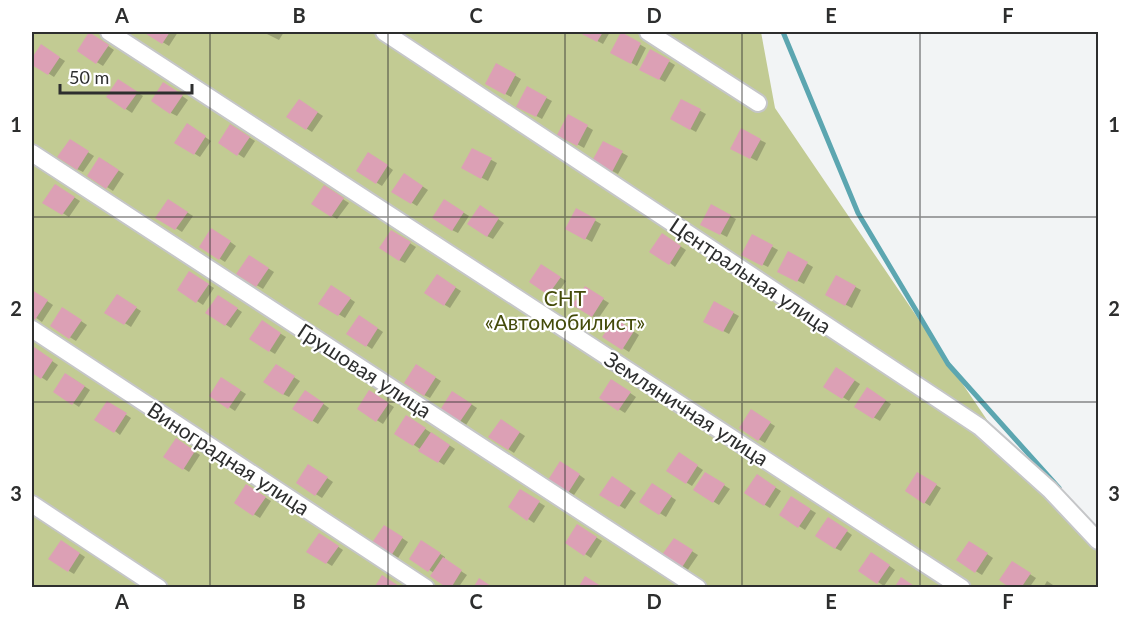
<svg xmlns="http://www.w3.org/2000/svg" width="1130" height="619" viewBox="0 0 1130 619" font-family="Lato,sans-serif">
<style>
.green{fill:#c2cb93}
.shadow{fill:#0003}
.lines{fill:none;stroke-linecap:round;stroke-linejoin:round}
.stream{stroke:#5ca6b0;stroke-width:5}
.building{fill:#dca0b5}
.street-casing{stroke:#c5c6c8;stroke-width:20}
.street{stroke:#fff;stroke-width:16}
.grid{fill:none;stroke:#2d2e2e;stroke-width:1.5;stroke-opacity:0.55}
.labels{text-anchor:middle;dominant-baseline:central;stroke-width:4.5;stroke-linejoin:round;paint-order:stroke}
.street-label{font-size:21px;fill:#2d2e2e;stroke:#fff}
.park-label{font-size:21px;fill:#444b0a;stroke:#fff}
.neatline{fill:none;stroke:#2d2e2e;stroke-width:2}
.grid-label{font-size:20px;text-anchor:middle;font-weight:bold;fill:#2d2e2e}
</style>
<rect width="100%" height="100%" fill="#f2f4f5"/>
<polygon class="green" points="32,32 761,32 775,108 1017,464 1098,549 1098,587 32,587"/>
<g class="shadow">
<polygon points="146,32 178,32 169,46"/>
<polygon points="263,32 284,32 279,40"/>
<polygon points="581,32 610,32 603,44"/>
<polygon points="622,34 646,48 637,66 612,52"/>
<polygon points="95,37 114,50 103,66 79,51"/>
<polygon points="41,46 65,61 54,77 32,63"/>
<polygon points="651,51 675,65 665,82 641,69"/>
<polygon points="497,65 521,79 511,97 487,83"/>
<polygon points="124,84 143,96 132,113 108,97"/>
<polygon points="169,87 188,100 177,116 171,113"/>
<polygon points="527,88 552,101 542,119 518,106"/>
<polygon points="682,101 706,114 696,132 672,119"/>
<polygon points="305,104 323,116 312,132 288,117"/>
<polygon points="569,116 593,130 584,148 559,134"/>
<polygon points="193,129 211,141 200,157 176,142"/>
<polygon points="236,129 255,141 244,158 220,142"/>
<polygon points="742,130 766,143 757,161 732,148"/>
<polygon points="70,141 94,156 83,172 77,169"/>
<polygon points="604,143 628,156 618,174 594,161"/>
<polygon points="473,150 497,163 488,181 463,168"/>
<polygon points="375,157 393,170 382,186 358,171"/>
<polygon points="106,162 124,174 113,191 89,175"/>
<polygon points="410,178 428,190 417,206 393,191"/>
<polygon points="324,187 349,203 337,219 314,204"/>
<polygon points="61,189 80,201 69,217 45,202"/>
<polygon points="445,201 469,216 458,233 452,230"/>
<polygon points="174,204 193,216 182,232 158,217"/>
<polygon points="712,206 736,219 727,237 702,224"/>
<polygon points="577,210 601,224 592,242 567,228"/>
<polygon points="486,211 504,223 493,239 487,236"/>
<polygon points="392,232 416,247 405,263 399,260"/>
<polygon points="218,233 236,246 225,262 201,247"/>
<polygon points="753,236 778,250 768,267 743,254"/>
<polygon points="668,238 686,250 675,267 670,263"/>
<polygon points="789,253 813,267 804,284 779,271"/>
<polygon points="255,260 274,272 263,289 239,274"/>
<polygon points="547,269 566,281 555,297 531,282"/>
<polygon points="190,273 214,288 203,305 179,289"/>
<polygon points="437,276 461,291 450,308 445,305"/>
<polygon points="837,277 861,290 852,308 827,295"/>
<polygon points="585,288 609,303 598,319 592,316"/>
<polygon points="337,290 355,302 345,318 320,303"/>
<polygon points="32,291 53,305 42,322 32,315"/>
<polygon points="117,296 141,311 131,327 107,312"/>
<polygon points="224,300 242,312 231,328 208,313"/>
<polygon points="715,303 739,316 729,334 705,321"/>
<polygon points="63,309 87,325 76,341 52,326"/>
<polygon points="365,320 383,332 372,349 348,333"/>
<polygon points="262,322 286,337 275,354 270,351"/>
<polygon points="621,323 639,335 629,352 604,336"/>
<polygon points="34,349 58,365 47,381 32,371 32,354"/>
<polygon points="276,366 300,381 289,397 283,394"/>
<polygon points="417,366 441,381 430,398 424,395"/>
<polygon points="842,372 860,384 849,401 825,386"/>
<polygon points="72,378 90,390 79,407 55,391"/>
<polygon points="222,379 246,394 235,411 211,395"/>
<polygon points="617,384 636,397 625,413 601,398"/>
<polygon points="867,389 891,404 880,421 856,407"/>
<polygon points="311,395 329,408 318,424 294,409"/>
<polygon points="375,395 394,407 383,424 359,409"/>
<polygon points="459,396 477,408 466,425 442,409"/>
<polygon points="108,403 131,418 120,435 115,431"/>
<polygon points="751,411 775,426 765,443 741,428"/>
<polygon points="412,420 455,449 444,465 396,433"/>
<polygon points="507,424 525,436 514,453 508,449"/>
<polygon points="182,443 200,455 189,472 165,456"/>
<polygon points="685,458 703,470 692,486 668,471"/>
<polygon points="309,466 333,482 322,498 298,483"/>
<polygon points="567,466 585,479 574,495 568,492"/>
<polygon points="706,474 730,489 719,505 695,490"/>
<polygon points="918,474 941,488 930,506 907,491"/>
<polygon points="757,476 781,491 770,508 746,493"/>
<polygon points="618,481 636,493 625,509 601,494"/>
<polygon points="658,488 676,500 666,517 642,502"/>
<polygon points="252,489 271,501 260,518 236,503"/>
<polygon points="521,491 545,506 534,523 528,519"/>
<polygon points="792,498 816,513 805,530 781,514"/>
<polygon points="834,522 852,535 841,551 835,548"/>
<polygon points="578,526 602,541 591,558 567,542"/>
<polygon points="390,530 408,542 398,558 374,543"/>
<polygon points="325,538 343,550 332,566 308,551"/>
<polygon points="674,540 698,555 687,571 682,568"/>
<polygon points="422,542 445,557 444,560 467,575 458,588 450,588 434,573 411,558"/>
<polygon points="970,543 993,558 982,575 958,560"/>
<polygon points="67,545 85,557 74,574 69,571"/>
<polygon points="877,557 895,570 884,586 860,570"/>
<polygon points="1012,563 1036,578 1029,588 1013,588"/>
<polygon points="1047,581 1053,585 1057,588 1043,588"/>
</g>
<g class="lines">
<polyline class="stream" points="783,32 858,213 948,364 1059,488"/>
</g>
<g class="building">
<polygon points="89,32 109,45 96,64 77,51"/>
<polygon points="143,32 170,32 162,44"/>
<polygon points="578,32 603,32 597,42"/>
<polygon points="621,32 641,43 631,64 610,53"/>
<polygon points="41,44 60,57 48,75 32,65 32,58"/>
<polygon points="650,49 670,60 659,80 639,70"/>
<polygon points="496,63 516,74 505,95 485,84"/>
<polygon points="118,79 138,92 125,110 106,97"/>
<polygon points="163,82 183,95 170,114 151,101"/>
<polygon points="527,86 547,97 536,117 516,107"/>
<polygon points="299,99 318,112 306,130 286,117"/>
<polygon points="681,99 701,109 690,130 670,119"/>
<polygon points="568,114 588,125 577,146 557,135"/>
<polygon points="187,123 206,136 194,155 174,143"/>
<polygon points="230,124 250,137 237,156 218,143"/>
<polygon points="741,128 761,139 750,159 730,149"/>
<polygon points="70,139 89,151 77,170 57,157"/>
<polygon points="603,141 623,151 612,172 592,161"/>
<polygon points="472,148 492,158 481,179 461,168"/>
<polygon points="368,152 388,165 376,184 356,171"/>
<polygon points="99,157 119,170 106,189 87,176"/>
<polygon points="404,173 423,186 411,204 391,192"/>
<polygon points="55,184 75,197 62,215 42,203"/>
<polygon points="324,185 344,198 331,217 311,204"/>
<polygon points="168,199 188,212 175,230 155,218"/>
<polygon points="444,199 464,212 452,231 432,218"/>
<polygon points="711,204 731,215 720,235 700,225"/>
<polygon points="480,205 499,218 487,237 467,224"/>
<polygon points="576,208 596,219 585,240 565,229"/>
<polygon points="211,228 231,241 219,260 199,247"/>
<polygon points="391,230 411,242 399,261 379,248"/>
<polygon points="662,233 681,246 669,265 649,252"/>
<polygon points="752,234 773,245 762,266 741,255"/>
<polygon points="788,251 808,262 797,282 777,272"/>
<polygon points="249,255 269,268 256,287 236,274"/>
<polygon points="541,264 561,277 548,295 529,282"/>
<polygon points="189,271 209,284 196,303 177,290"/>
<polygon points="437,274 456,287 444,306 424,293"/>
<polygon points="836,275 856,286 845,306 825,295"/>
<polygon points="331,285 351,298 338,316 318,304"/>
<polygon points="585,286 604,298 592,317 572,305"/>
<polygon points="32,290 48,300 35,320 32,317"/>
<polygon points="117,294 137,307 124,325 104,313"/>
<polygon points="218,295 238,308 225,326 205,313"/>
<polygon points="714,301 734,312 723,332 703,322"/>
<polygon points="62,307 82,320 69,339 50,326"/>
<polygon points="359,315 378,328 366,347 346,334"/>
<polygon points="615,318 634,331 622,350 602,337"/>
<polygon points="262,320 281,333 269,352 249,339"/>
<polygon points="34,347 53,360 41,379 32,373 32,351"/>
<polygon points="276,364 295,376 283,395 263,382"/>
<polygon points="416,364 436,377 424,396 404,383"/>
<polygon points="836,367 855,380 842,399 823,387"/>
<polygon points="65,373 85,386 72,405 53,392"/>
<polygon points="221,377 241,390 228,409 209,396"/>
<polygon points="611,379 631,392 618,411 599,398"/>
<polygon points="867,387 886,400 873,419 854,407"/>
<polygon points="305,390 324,403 312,422 292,409"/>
<polygon points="369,390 389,403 376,422 357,409"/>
<polygon points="452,391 472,404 459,423 440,410"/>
<polygon points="107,401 127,413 114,433 94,420"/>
<polygon points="751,409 771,422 758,441 739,428"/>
<polygon points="406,415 426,428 413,446 394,434"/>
<polygon points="501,419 520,432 508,450 488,437"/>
<polygon points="431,432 450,445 438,463 418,451"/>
<polygon points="176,438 195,451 183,470 163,457"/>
<polygon points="679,452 698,465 686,484 666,471"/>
<polygon points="560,461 580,474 568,493 548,480"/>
<polygon points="308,464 328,477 315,496 296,483"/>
<polygon points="705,472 725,484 713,503 693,490"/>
<polygon points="917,472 937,484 924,504 905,491"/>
<polygon points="757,474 776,487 764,506 744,493"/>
<polygon points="612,476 631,489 619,507 599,495"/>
<polygon points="652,483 672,496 659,515 639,502"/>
<polygon points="246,484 266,497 253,516 234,503"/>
<polygon points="520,489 540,501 527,521 508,507"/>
<polygon points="791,496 811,509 798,528 779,515"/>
<polygon points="828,517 848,530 835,549 815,536"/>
<polygon points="577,524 597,537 584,556 565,543"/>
<polygon points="384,525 403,537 391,556 371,544"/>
<polygon points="319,533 339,546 326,564 306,552"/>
<polygon points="674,538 693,550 681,569 661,556"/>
<polygon points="61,540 80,553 68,572 48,559"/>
<polygon points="421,540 441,553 428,572 409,559"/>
<polygon points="969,541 988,553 975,573 956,560"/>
<polygon points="871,552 890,565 877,584 858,571"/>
<polygon points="443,557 462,570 451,588 447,588 430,576"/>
<polygon points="1012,561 1031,573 1021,588 1010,588 999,580"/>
<polygon points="382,575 402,588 374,588"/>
<polygon points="585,576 604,588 578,588"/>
<polygon points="901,577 917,588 894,588"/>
<polygon points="479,578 494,588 473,588"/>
</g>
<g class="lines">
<defs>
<g id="street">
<polyline points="109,32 962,588"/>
<polyline points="384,32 980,427 1050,490 1098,541"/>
<polyline points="648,32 758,103"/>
<polyline points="32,153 698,588"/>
<polyline points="32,329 426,588"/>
<polyline points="32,504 159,588"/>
</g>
</defs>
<use href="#street" class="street-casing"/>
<use href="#street" class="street"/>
</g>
<path class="grid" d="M210,32V588M388,32V588M565,32V588M742,32V588M920,32V588M32,217H1098M32,402H1098"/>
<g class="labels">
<g class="street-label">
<text transform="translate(751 275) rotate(34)">Центральная улица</text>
<text transform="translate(365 370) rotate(33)">Грушовая улица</text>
<text transform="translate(687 408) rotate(33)">Земляничная улица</text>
<text transform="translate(229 458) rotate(33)">Виноградная улица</text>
</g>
<g class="park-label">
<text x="565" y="297">СНТ<tspan x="565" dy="24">«Автомобилист»</tspan></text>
</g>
</g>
<rect width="1130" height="619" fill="none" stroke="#ffffff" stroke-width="66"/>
<path d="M60 84v9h132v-9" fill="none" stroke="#2d2e2e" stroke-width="3"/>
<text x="69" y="84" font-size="18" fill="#2d2e2e" stroke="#ffffff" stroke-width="4.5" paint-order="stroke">50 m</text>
<rect x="33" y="33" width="1064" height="553" class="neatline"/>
<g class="grid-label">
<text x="122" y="23">A</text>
<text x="299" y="23">B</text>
<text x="476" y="23">C</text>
<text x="654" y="23">D</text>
<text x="831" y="23">E</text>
<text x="1008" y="23">F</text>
<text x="16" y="132">1</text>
<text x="1114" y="132">1</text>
<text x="16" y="316">2</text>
<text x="1114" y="316">2</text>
<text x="16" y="501">3</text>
<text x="1114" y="501">3</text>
<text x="122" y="609">A</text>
<text x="299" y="609">B</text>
<text x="476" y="609">C</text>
<text x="654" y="609">D</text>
<text x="831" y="609">E</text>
<text x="1008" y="609">F</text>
</g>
</svg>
